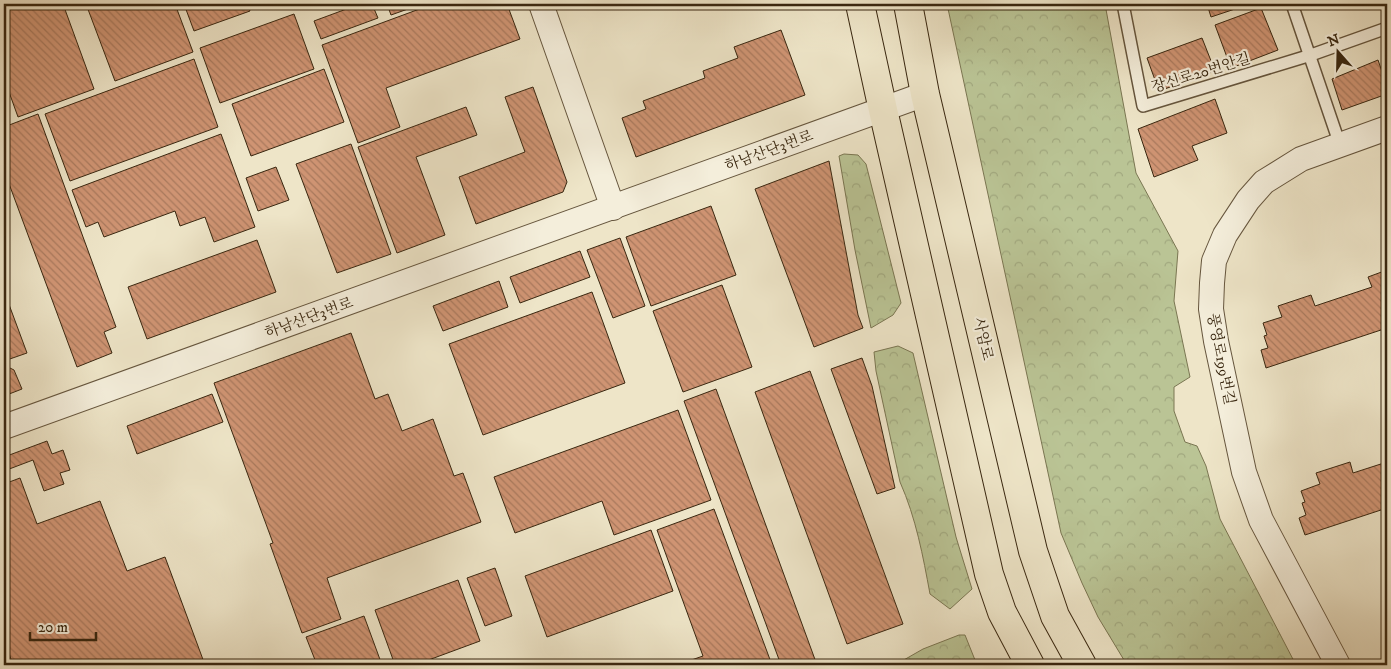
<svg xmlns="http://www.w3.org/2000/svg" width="1391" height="669" viewBox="0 0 1391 669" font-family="'IM FELL DW Pica','Noto Serif KR',serif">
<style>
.forest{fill:url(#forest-crowns);stroke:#7a7652}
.building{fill:url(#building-back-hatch);stroke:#392710}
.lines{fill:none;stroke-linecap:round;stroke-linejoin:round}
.service-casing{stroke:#66563e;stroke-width:14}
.minor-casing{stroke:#66563e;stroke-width:26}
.primary-casing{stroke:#392710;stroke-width:30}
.service{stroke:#f4eedb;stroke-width:11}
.minor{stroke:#f4eedb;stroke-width:24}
.primary{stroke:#eee5c8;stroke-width:28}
.labels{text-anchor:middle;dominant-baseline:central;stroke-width:4.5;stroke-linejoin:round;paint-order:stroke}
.street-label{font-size:15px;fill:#392710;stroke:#f4eedb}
</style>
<defs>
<pattern id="forest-crowns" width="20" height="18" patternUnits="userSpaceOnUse" patternTransform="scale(1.25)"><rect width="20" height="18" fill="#bac495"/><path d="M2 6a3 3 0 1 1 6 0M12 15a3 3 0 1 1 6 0" fill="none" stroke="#a1a87f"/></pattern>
<pattern id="building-back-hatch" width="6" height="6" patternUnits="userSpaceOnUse" patternTransform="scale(1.25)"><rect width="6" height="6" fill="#cf9473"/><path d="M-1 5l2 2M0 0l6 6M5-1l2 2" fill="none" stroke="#a9795d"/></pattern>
</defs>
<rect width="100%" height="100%" fill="#eee5c8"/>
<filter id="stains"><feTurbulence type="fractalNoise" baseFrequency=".004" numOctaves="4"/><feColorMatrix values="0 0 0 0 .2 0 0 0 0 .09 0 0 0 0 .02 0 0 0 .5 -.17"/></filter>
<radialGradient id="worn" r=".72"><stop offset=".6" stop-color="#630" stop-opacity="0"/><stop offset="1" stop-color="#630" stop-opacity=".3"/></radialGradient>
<g class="forest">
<polygon points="947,4 1105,4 1136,173 1178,251 1174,301 1190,377 1174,387 1174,411 1185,442 1197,446 1206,466 1220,519 1296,665 1127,665 1098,617 1082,583 1061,533"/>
<polygon points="844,154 858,155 866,164 901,303 893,315 871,328 855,250 839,156"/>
<path d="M898,346L913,353L956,537L972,589L950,609L930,594C923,556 916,518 900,482L876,371L874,352Z"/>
<polygon points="959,635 965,635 977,665 895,665 923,649"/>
</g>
<g class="building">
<polygon points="4,4 63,4 94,89 18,117 4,78"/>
<polygon points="86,4 175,4 193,52 115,81"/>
<polygon points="184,4 247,4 250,11 194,31"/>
<polygon points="360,4 372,4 378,18 321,39 314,21"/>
<polygon points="387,4 422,4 391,15"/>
<polygon points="433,4 507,4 520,39 386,88 400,127 358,143 322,45"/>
<polygon points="1207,4 1250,4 1211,17"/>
<polygon points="1261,8 1278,50 1231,68 1215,25"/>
<polygon points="294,14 314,69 220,103 200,48"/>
<polygon points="781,30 805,95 636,157 622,118 646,109 643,101 705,78 703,71 738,58 734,47"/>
<polygon points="1202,38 1215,71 1159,91 1147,58"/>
<polygon points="194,59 218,127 70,181 45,114"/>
<polygon points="1378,60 1387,86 1387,94 1342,110 1332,79"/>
<polygon points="324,69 344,122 251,156 232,104"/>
<polygon points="533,87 567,182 563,192 476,224 459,177 525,152 505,97"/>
<polygon points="1215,99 1227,133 1192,146 1198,160 1154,177 1138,129"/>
<polygon points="466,107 477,135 416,157 445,235 397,253 358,147"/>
<polygon points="38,114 116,327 104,332 112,353 77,367 5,173 4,173 4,127"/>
<polygon points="221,134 255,227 214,242 205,217 180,226 175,211 104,237 98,222 86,227 72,190"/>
<polygon points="351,144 391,254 337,273 296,164"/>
<polygon points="829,161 858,315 863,328 814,347 755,189"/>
<polygon points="276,167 289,200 258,211 246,178"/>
<polygon points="711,206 736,275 651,306 626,237"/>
<polygon points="620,238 645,306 613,318 587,250"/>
<polygon points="257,240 276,292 147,339 128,287"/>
<polygon points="580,251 590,277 520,303 510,277"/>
<polygon points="1387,270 1387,328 1266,368 1261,350 1268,348 1264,336 1267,335 1263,323 1282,317 1278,306 1311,295 1315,306 1372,287 1368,277"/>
<polygon points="499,281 508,307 443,331 433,306"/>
<polygon points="722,285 752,367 683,392 653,311"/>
<polygon points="4,291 27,353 4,361"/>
<polygon points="592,292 625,383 483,435 449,344"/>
<polygon points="351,333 375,399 388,394 402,431 433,419 454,476 463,473 481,522 327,578 341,619 302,633 270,544 273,543 214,383"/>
<polygon points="862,358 872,386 895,488 877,494 831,369"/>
<polygon points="4,365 14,370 22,389 4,396"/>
<polygon points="810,371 903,624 847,644 755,392"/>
<polygon points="716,389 817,665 781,665 684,401"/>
<polygon points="212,394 223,422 137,454 127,426"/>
<polygon points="678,410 711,500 614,535 602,501 515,533 494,477"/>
<polygon points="47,441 52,454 63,450 70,470 60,473 64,484 44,491 33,460 4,471 4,457"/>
<polygon points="1350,462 1353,473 1387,462 1387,508 1305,535 1299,518 1306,515 1302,503 1305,502 1301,491 1320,484 1316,473"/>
<polygon points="20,478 37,524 100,501 127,571 165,557 205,665 13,665 4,639 4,484"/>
<polygon points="714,509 772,665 680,664 703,656 657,530"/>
<polygon points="651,530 673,591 547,637 525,576"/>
<polygon points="495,568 512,616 485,626 467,578"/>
<polygon points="458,580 480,641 415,665 395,665 375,610"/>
<polygon points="364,616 382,665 317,665 306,637"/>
</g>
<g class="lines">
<defs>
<g id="service">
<polyline points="1123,4 1143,106 1311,55 1387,28"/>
<polyline points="1292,4 1340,145"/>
</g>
<g id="minor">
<polyline points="541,4 613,208"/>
<polyline points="4,427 925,94"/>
<polyline points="1338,665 1261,520 1244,472 1216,341 1211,309 1212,283 1214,261 1225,235 1248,200 1264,182 1301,159 1387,128"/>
</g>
<g id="primary">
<polyline points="860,4 883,110 989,574 1002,612 1030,665"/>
<polyline points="908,4 925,94 1033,551 1055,616 1082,665"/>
</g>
</defs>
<use href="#service" class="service-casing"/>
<use href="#minor" class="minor-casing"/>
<use href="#primary" class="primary-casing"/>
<use href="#service" class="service"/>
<use href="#minor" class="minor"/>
<use href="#primary" class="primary"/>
</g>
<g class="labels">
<g class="street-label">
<text transform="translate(1201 73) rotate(-17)">장신로20번안길</text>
<text transform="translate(769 151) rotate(-20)">하남산단3번로</text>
<text transform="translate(309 318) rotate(-20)">하남산단3번로</text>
<text transform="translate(983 339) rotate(77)">사암로</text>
<text transform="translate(1221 359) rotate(79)">풍영로199번길</text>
</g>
</g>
<rect width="1391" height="669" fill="none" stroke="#eee5c8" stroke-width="20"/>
<rect x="5" y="5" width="1381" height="659" fill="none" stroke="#392710" stroke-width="2.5"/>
<rect x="10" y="10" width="1371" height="649" fill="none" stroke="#392710"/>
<g transform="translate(1338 52) rotate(340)" stroke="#f4eedb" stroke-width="4" paint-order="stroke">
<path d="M0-4L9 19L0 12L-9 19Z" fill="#392710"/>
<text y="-8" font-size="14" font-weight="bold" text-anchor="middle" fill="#392710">N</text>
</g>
<path d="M30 632v8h66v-8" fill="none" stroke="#392710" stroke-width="2.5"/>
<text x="38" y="632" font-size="15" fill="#392710" stroke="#f4eedb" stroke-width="4" paint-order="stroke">20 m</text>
<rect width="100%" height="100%" filter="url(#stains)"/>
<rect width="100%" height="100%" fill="url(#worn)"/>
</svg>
